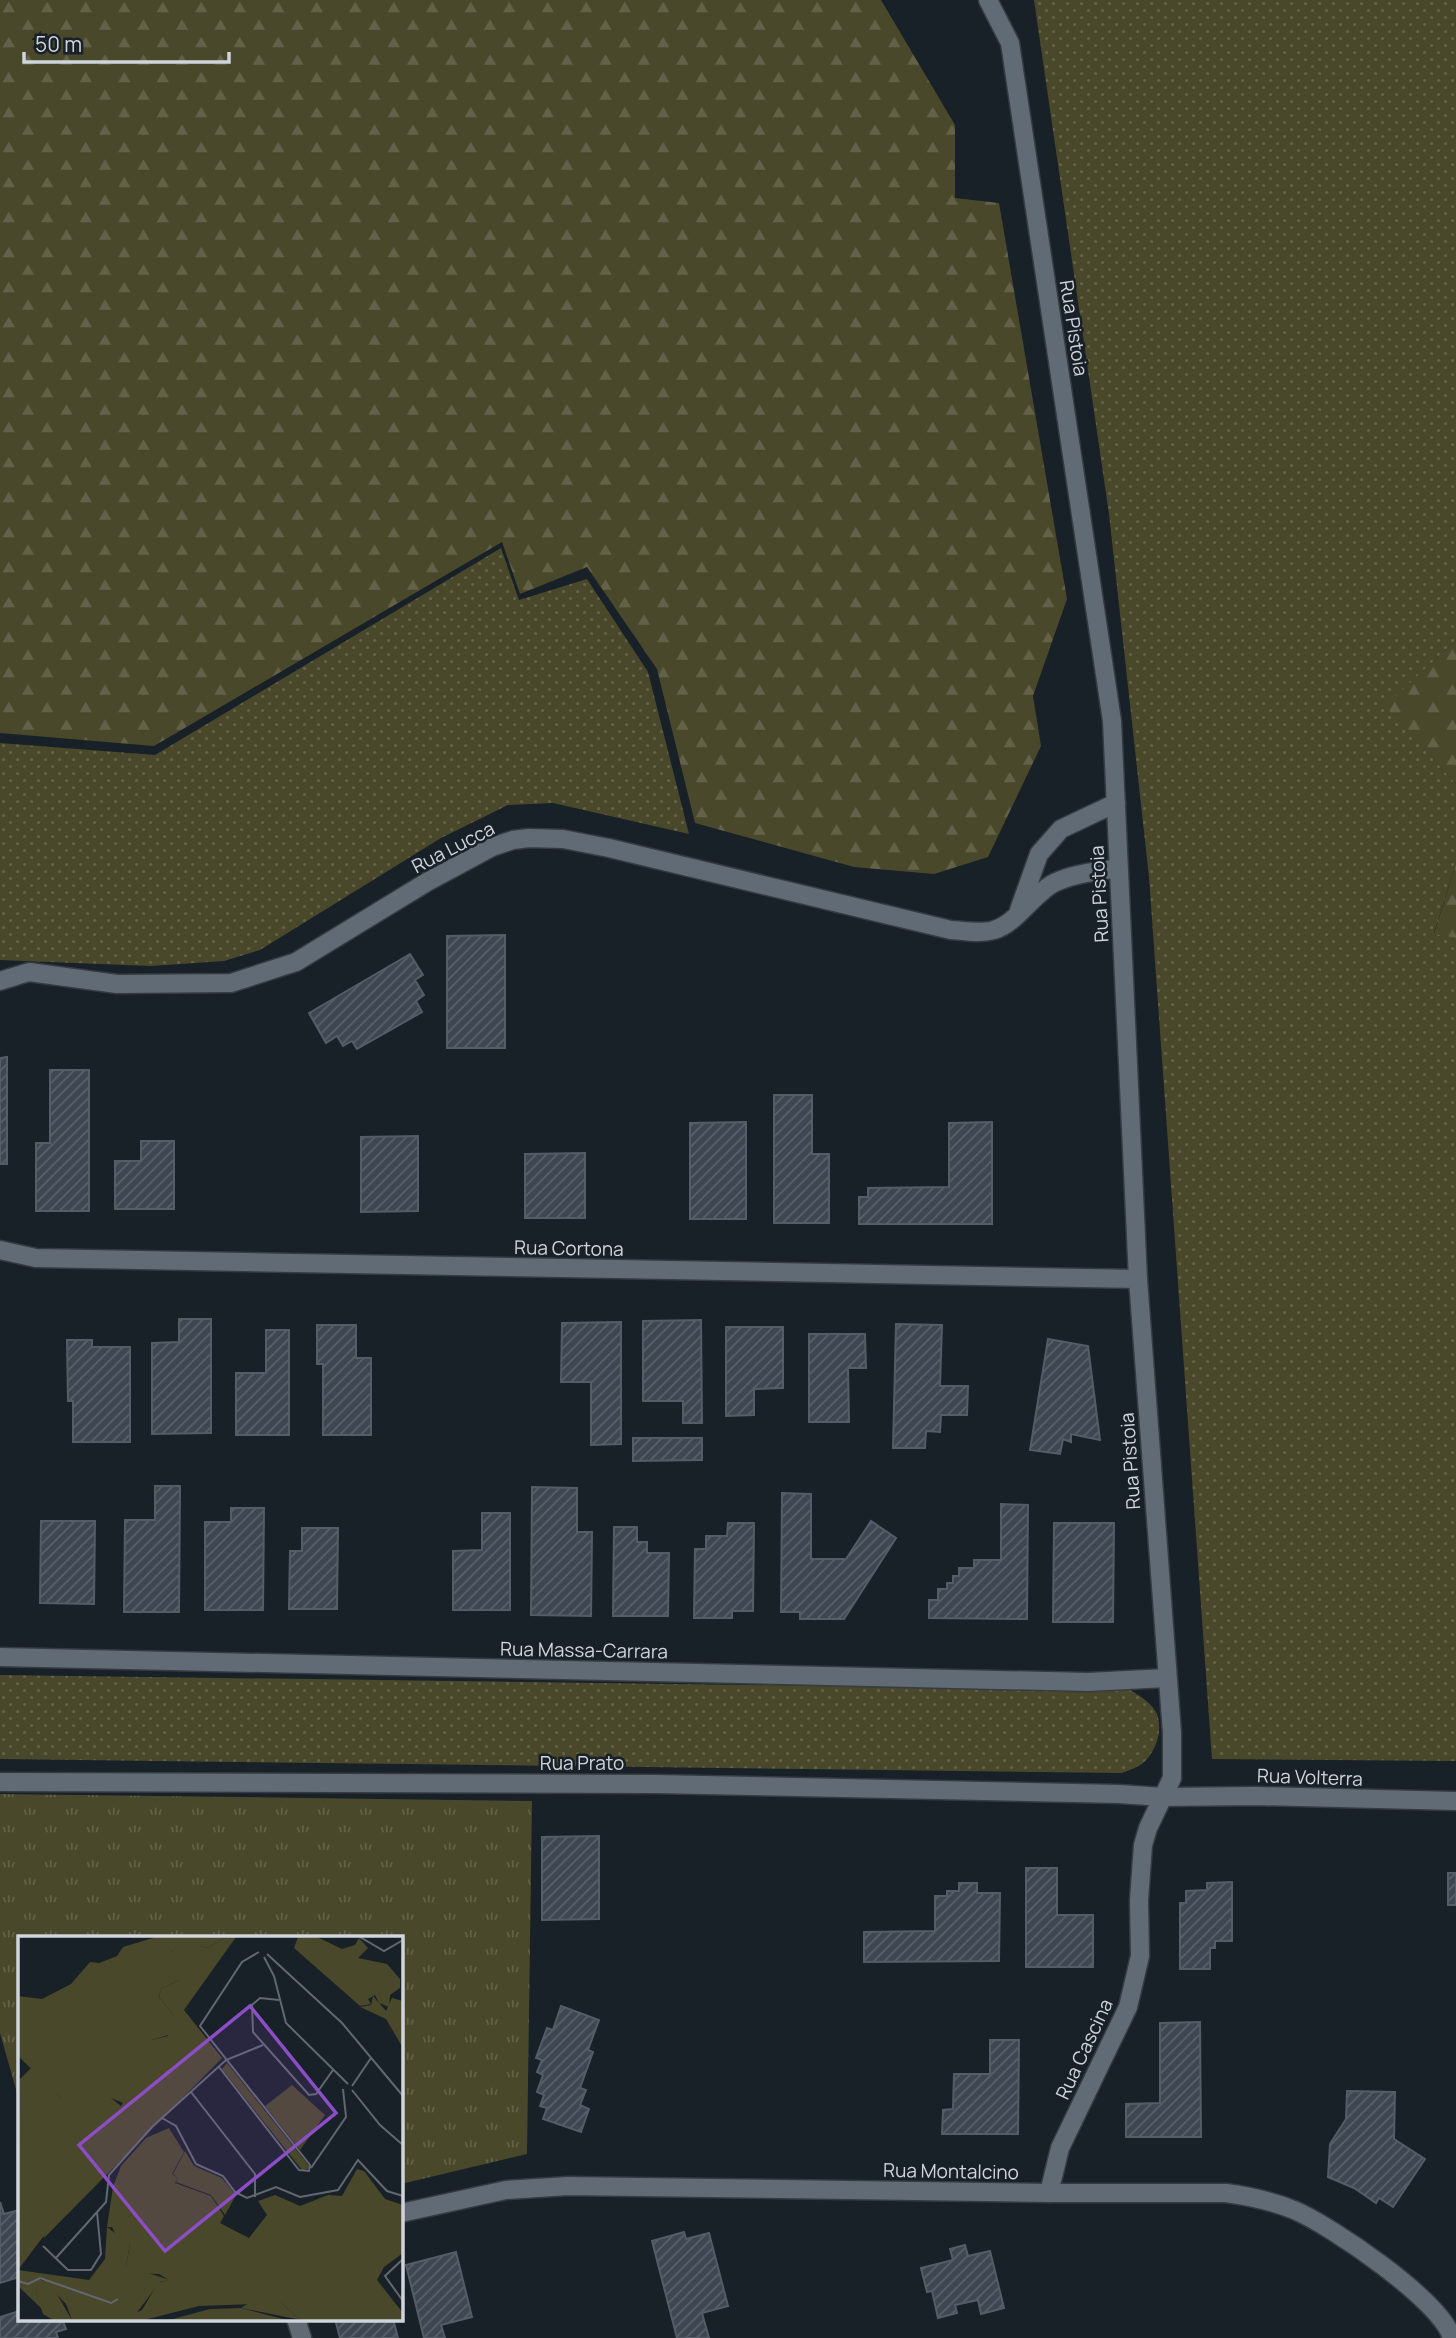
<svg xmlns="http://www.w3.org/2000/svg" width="1456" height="2338" viewBox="0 0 1456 2338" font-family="Manrope,sans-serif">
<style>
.grass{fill:url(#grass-dots)}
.forest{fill:url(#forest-firs)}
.park{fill:url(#park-tufts)}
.building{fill:url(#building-hatch);stroke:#545d67;stroke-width:2}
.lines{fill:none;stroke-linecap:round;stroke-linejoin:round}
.minor-casing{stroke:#353b41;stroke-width:21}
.minor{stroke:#616b75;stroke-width:18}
.labels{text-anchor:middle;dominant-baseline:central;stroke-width:5;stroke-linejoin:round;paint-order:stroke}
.street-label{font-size:19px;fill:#d0d5db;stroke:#182028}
.inset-road{fill:none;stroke:#626870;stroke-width:2}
.view{fill:#8c4ec5;fill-opacity:0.15;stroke:#8c4ec5;stroke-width:3.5}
.inset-edge{fill:none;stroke:#d0d5db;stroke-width:3.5}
</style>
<defs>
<pattern id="grass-dots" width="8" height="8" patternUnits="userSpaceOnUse" patternTransform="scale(1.75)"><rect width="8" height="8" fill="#4a482a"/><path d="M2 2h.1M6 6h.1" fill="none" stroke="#636248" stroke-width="1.8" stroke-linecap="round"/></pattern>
<pattern id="forest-firs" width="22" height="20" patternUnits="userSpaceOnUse" patternTransform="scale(1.75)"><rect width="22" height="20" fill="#4a482a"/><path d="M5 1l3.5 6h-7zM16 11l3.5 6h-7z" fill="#636248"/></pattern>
<pattern id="park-tufts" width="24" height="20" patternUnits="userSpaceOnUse" patternTransform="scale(1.75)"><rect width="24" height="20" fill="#4a482a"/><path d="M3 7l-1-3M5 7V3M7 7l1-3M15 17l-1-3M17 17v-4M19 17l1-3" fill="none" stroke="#636248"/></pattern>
<pattern id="building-hatch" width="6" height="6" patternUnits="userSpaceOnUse" patternTransform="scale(1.75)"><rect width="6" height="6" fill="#3e4751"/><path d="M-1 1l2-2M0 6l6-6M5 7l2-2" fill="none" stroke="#596169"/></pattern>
</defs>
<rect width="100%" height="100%" fill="#182028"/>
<g class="grass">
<polygon points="1034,0 1456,0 1456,640 1386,706 1456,784 1456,864 1434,933 1456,938 1456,1761 1212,1759 1149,877 1109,514"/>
<polygon points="501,548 519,600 587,579 648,672 689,834 553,803 508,805 441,838 260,950 224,961 151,966 0,960 0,743 155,755"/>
<path d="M0,1675L1130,1690C1139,1695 1150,1702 1156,1712C1164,1729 1156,1752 1143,1763C1137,1768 1129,1770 1122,1773L0,1759Z"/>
</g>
<g class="forest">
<polygon points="0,0 881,0 955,125 955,198 999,203 1067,599 1033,696 1041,746 988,857 934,874 854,867 695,823 657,669 587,567 520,594 502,542 154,746 0,733"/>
<polygon points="1456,640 1456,784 1385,706"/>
<polygon points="1456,864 1456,938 1434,934"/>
</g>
<polygon class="park" points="0,1794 532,1801 527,2154 401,2184 401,1937 19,1937 19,2100 0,2033"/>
<g class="building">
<polygon points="505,935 505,1048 447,1048 447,936"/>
<polygon points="410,954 423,975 415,980 424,995 416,1001 422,1012 357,1049 352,1041 343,1046 337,1036 326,1043 309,1013"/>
<polygon points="7,1057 7,1164 0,1164 0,1058"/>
<polygon points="50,1070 89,1070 89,1211 36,1211 36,1143 50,1143"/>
<polygon points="774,1095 812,1095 812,1154 829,1154 829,1223 774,1223"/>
<polygon points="746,1122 746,1219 690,1219 690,1123"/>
<polygon points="992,1122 992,1224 859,1224 859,1197 868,1197 868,1188 949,1187 949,1123"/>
<polygon points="418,1136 418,1211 361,1212 361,1137"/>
<polygon points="141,1141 174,1141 174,1209 115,1209 115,1161 141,1161"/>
<polygon points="585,1153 585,1218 525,1218 525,1154"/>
<polygon points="179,1319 211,1319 211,1433 152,1434 152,1343 179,1342"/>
<polygon points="701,1320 702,1423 683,1423 683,1401 643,1401 643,1321"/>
<polygon points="621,1322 621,1444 591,1445 591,1382 561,1382 562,1323"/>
<polygon points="896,1324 942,1325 940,1386 968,1386 967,1415 941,1415 940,1432 926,1431 925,1448 893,1448"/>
<polygon points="317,1325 356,1325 356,1358 371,1358 371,1435 323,1435 323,1364 317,1364"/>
<polygon points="726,1327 783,1327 783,1388 754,1389 754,1415 726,1416"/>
<polygon points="266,1330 289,1330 289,1435 236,1435 236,1373 266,1373"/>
<polygon points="809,1334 865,1334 866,1368 848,1368 849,1422 809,1422"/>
<polygon points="1048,1339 1088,1346 1100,1440 1071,1434 1071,1442 1063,1439 1060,1454 1030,1450"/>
<polygon points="67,1340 92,1340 92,1347 130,1347 130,1442 73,1442 73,1401 68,1401"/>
<polygon points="633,1438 702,1438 702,1460 633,1461"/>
<polygon points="155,1486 180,1486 179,1612 124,1612 125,1520 155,1520"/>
<polygon points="532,1487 577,1488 577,1532 592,1532 591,1616 531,1615"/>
<polygon points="782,1493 811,1494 811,1559 846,1559 871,1521 896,1538 844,1619 800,1619 800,1612 781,1612"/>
<polygon points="1001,1504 1028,1505 1027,1619 929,1618 929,1600 938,1600 938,1589 947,1589 947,1583 953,1583 953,1576 959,1576 959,1568 974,1568 974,1560 1001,1560"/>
<polygon points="231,1508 264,1508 263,1610 205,1610 205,1522 231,1522"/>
<polygon points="482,1513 510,1513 510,1610 453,1610 453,1551 482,1550"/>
<polygon points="41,1521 95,1521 94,1604 40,1603"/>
<polygon points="728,1523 754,1523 753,1611 732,1611 732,1618 694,1618 695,1549 706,1549 706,1536 727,1536"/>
<polygon points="1054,1523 1114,1523 1113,1622 1053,1622"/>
<polygon points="614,1527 637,1527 637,1542 647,1542 647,1553 669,1553 668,1616 613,1616"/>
<polygon points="302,1528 338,1528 337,1609 289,1609 290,1551 302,1551"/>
<polygon points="599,1836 599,1919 542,1920 542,1837"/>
<polygon points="1026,1868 1057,1868 1057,1915 1093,1915 1093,1967 1026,1967"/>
<rect x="1448" y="1873" width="8" height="32"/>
<polygon points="1232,1882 1232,1941 1215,1941 1215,1948 1210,1948 1210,1969 1180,1969 1180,1903 1186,1903 1186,1891 1207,1890 1207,1883"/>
<polygon points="959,1883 977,1883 977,1893 1000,1893 999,1961 864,1962 864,1932 935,1931 935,1896 947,1896 947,1891 959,1891"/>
<polygon points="561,2006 599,2020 588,2050 593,2052 580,2088 586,2090 580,2105 589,2109 581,2132 543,2119 547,2108 540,2106 544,2095 537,2092 543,2075 537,2072 542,2060 536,2058 547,2028 553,2030"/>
<polygon points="1200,2022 1201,2137 1126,2137 1126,2104 1160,2103 1160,2023"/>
<polygon points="990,2040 1019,2040 1018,2134 942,2134 943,2110 953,2109 954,2074 990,2074"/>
<polygon points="1347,2091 1395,2092 1394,2139 1425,2159 1393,2207 1379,2198 1376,2203 1354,2188 1328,2177 1330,2144 1346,2119"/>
<polygon points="0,2202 4,2214 19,2210 19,2277 0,2283"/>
<polygon points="684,2232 686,2239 709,2233 728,2306 702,2313 709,2338 677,2338 652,2241"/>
<polygon points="965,2245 968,2256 990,2251 1004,2308 981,2314 978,2300 955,2305 957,2313 938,2318 932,2291 927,2292 921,2268 953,2260 950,2249"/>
<polygon points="456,2252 472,2317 441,2325 445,2338 424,2338 406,2265"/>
<polygon points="19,2311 19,2319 62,2319 66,2329 56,2332 58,2338 0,2338 0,2317"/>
<polygon points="335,2319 393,2319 398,2338 340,2338"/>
</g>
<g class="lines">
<defs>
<g id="minor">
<polyline points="988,0 1010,43 1112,721 1138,1279 1172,1733 1172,1778 1148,1828 1143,1845 1139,1900 1140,1956 1128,2007 1060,2148 1049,2193"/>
<polyline points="1019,910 1039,854 1061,829 1116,803"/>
<path d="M0,981L29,972L117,984L231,983L296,962L427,882L492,847L513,840L529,838L563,839L609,848L951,930C965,931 981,934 994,930C1016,924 1033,894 1054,883C1074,873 1097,872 1118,868"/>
<polyline points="0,1250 36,1258 1138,1279"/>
<polyline points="0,1657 1088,1682 1167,1678"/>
<polyline points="0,1782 655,1784 1119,1794 1163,1797 1256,1796 1456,1801"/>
<path d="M401,2213L506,2190L568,2186L1049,2193H1226C1248,2196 1272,2201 1294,2210C1330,2225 1442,2301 1452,2338"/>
<polyline points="296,2319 302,2338"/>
</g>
</defs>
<use href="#minor" class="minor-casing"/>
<use href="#minor" class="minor"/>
</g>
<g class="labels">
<g class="street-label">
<text transform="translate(1074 328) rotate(81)">Rua Pistoia</text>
<text transform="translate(453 847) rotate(-27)">Rua Lucca</text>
<text transform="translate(1099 894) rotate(-93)">Rua Pistoia</text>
<text transform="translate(569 1248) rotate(1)">Rua Cortona</text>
<text transform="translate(1130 1461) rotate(-94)">Rua Pistoia</text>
<text transform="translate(584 1650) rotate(1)">Rua Massa-Carrara</text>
<text x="582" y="1763">Rua Prato</text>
<text transform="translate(1310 1777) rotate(2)">Rua Volterra</text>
<text transform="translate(1084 2049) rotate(-65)">Rua Cascina</text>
<text transform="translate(951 2171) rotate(1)">Rua Montalcino</text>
</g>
</g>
<g transform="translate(18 1936)">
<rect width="385" height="385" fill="#182028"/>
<path d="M208,1H218L166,74L204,122L26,302L21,285L0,283L2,143L14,131L43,162H93L103,170L136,113L133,104L150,100L156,80L141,61L143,53L161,44L153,16L168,6L189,12ZM355,60L368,75L374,62L385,65V112L368,83L342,71L353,69ZM209,127L291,230L290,233L284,234L204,133ZM167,215L176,230L204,242L218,259L207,279L193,259L158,246L160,242L155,238ZM89,291L112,308L108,330L152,344L142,346L117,379L102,384H54L48,368L22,341L18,357L24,373L1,351L0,334L71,344L87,323ZM231,367H263L283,384L223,372Z" fill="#4a482a"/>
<path d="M138,1H208L189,12L168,7L153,16L166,34L161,44L143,53L141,61L156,80L161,96L133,104L143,117L122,139L131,155L119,160L117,172L93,162H43L0,120V60L24,63L53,48L72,26L81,27L99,20L105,11ZM280,1H299L324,13L337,9L341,2L350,12L340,22L369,28L382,43V52L372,59L371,71L361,67L357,59L350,63L353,68L342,70L276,12ZM151,192L166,216L154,238L160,242L157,247L193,260L206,280L202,287L231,302L249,279L240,265L257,259L282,270L310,259L324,260L339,233L346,235L367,263L385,269V317L366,331L359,344L385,377V384H283L263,367L181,370L126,384H102L124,374L140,347L151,344L141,338L113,337L108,330L112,308L101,305L94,291H89L95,251L103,230L128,202ZM13,279L21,282L28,297L0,334V283ZM21,343L33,348L54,384H35L25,378L18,357ZM223,372L269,384H151L192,373Z" fill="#4a482a"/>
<path d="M274,149L307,179L282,214L247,170Z" fill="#4a482a"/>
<path class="inset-road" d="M342,1L366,15L385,4M249,18L324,87L385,160M246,21L256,40L268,87L330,148M261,64L242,62L234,69L235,96L291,159L298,158L315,134M201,131L281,234L291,235L292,229L182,90L224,26L241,16M334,150L353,122M334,154L362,189L385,209M173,156L237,238V261M144,182L158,190L178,228L205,240L217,256L229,262L258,251L282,261L320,254L340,224L369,255L385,260M293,232L328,181L325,153M25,310L50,334H73L83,318L79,276M37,323L88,266L91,239L134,191L208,124L245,109M385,323L367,340L385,365M0,345L10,348L22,342L93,367L100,363"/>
<path class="view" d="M232,70L318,177L147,315L61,209Z"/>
<rect width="385" height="385" class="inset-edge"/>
</g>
<path d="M24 52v10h205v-10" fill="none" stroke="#d0d5db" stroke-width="3.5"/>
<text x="35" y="52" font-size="21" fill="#d0d5db" stroke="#182028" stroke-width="5" paint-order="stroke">50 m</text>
</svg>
